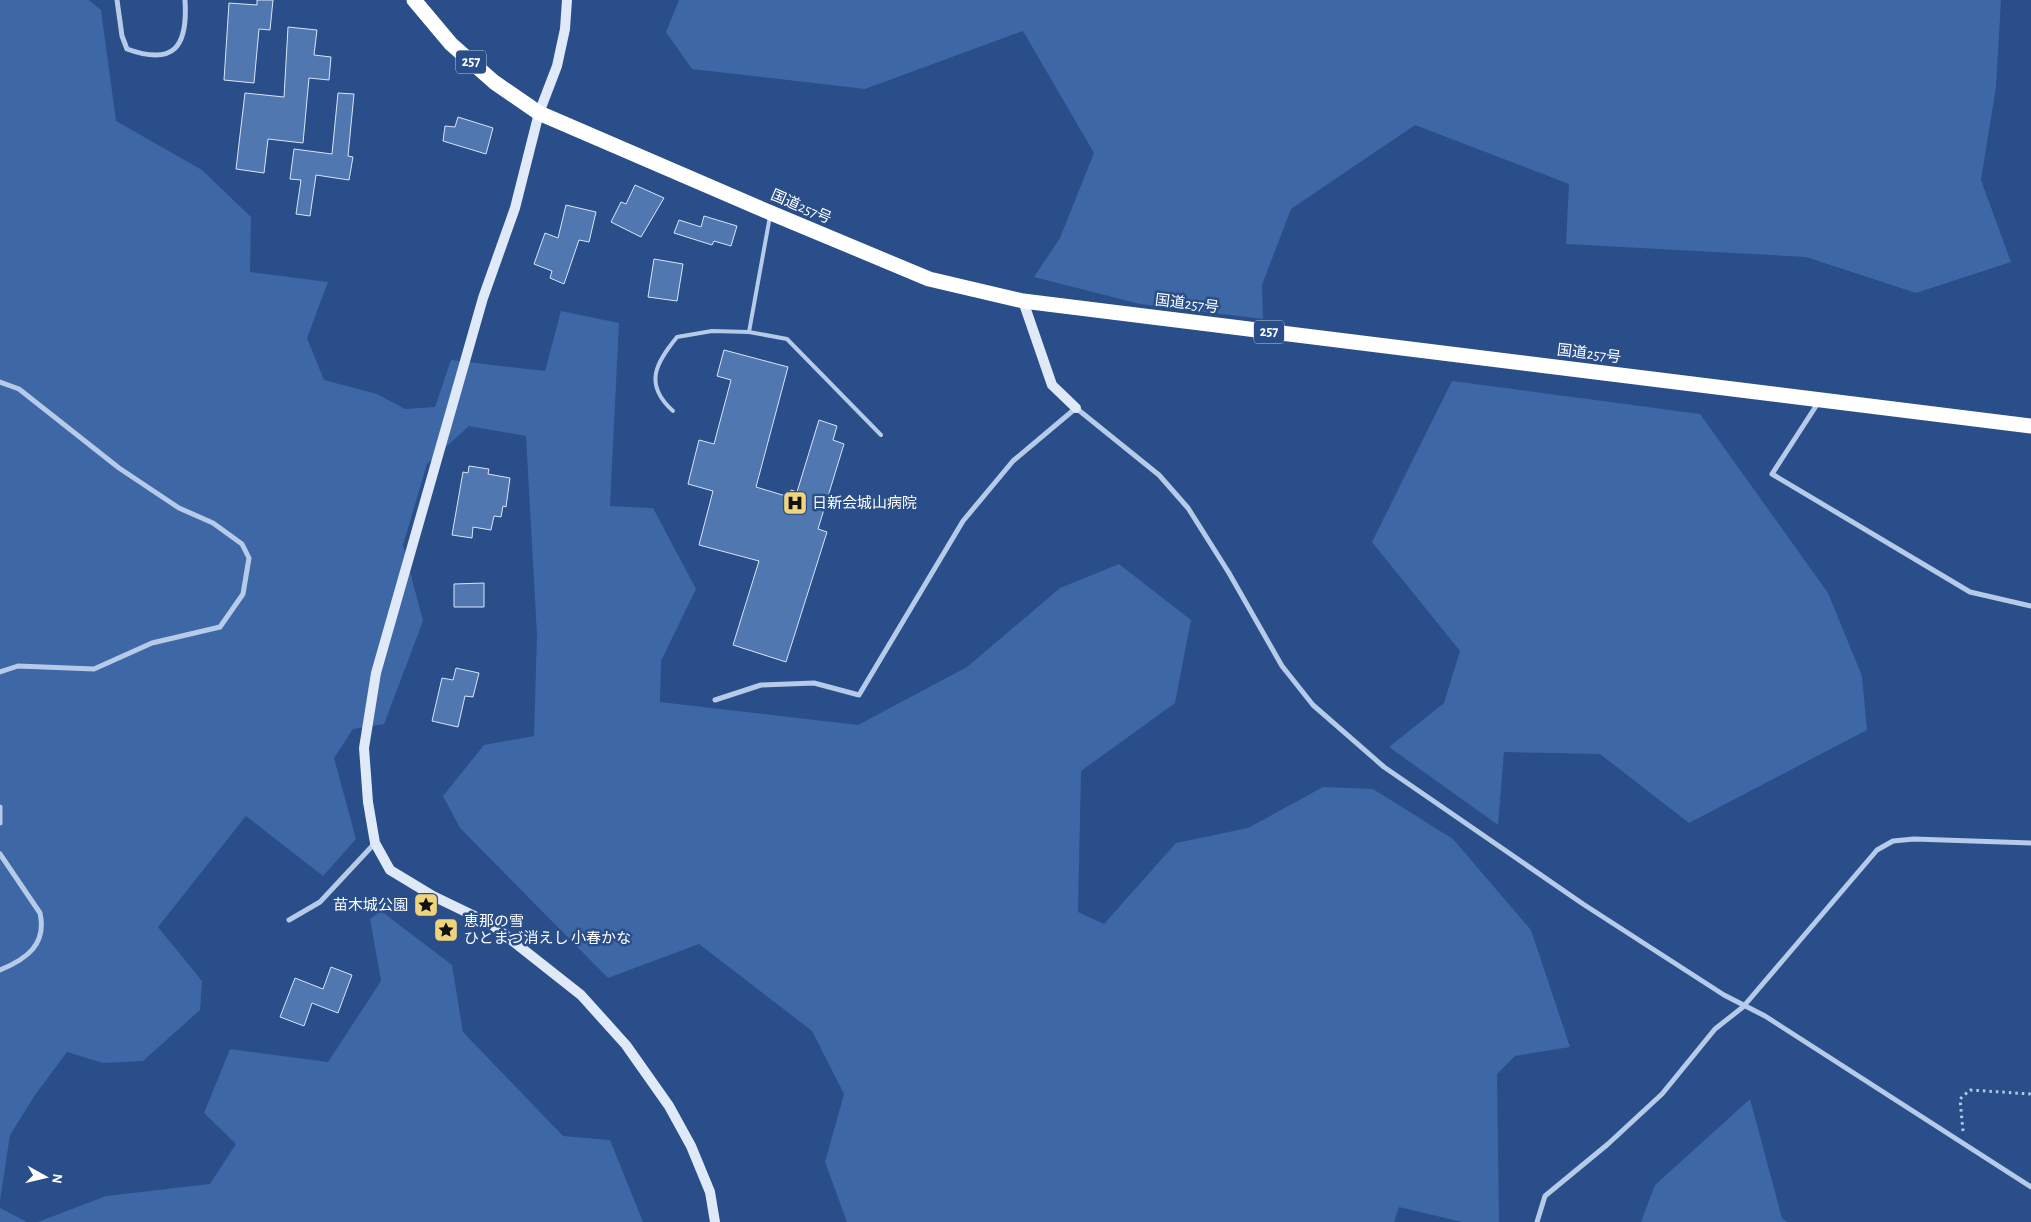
<svg xmlns="http://www.w3.org/2000/svg" width="2031" height="1222" viewBox="0 0 2031 1222" font-family="'Alegreya Sans','Noto Sans JP',sans-serif">
<style>
.green{fill:#3d67a5}
.building{fill:#5177b0;stroke:#d9e5f7}
.lines{fill:none;stroke-linecap:round;stroke-linejoin:round}
.path{stroke:#b6cae9;stroke-width:3;stroke-dasharray:2.5 4;stroke-linecap:butt}
.lane{stroke:#b6cae9;stroke-width:4}
.street{stroke:#b6cae9;stroke-width:5}
.secondary{stroke:#e0e9f8;stroke-width:10}
.highway{stroke:#fff;stroke-width:15}
.labels{text-anchor:middle;dominant-baseline:central;stroke-width:5;stroke-linejoin:round;paint-order:stroke}
.shield{fill:#294e89;stroke:#bfcadc;stroke-width:1}
.shield-label{font-size:14px;font-weight:bold;fill:#fff}
.street-label{font-size:15px;fill:#fff;stroke:#294e89}
.poi-label{font-size:15px;fill:#fff;stroke:#294e89;text-anchor:start}
</style>
<rect width="100%" height="100%" fill="#294e89"/>
<g class="green">
<polygon points="0,0 89,0 101,10 116,121 202,170 251,217 250,272 328,282 307,338 324,380 377,394 405,409 435,407 451,360 545,371 561,311 619,323 610,506 653,508 696,589 661,661 660,702 858,725 967,667 1060,588 1119,564 1191,620 1175,703 1081,771 1078,912 1104,924 1176,843 1248,828 1323,787 1373,789 1453,839 1531,930 1570,1047 1515,1056 1497,1074 1499,1222 1462,1222 1399,1207 1394,1222 847,1222 825,1162 844,1094 812,1031 699,944 608,978 460,828 443,796 484,745 534,736 537,635 526,436 469,426 427,464 403,545 423,621 384,724 353,729 334,758 356,839 323,876 246,816 158,927 202,981 200,1010 143,1061 103,1063 67,1052 35,1095 10,1135 0,1201"/>
<polygon points="679,0 2001,0 1996,87 1981,180 2011,262 1916,293 1806,257 1566,244 1569,184 1415,125 1291,209 1262,285 1263,319 1140,304 1034,277 1060,238 1094,153 1023,31 865,89 692,69 666,32"/>
<polygon points="1452,381 1700,414 1828,593 1862,676 1867,730 1689,823 1600,754 1504,752 1498,825 1389,747 1444,703 1460,651 1372,542"/>
<polygon points="381,911 452,965 463,1032 563,1136 610,1140 643,1222 38,1222 106,1196 210,1184 236,1144 204,1113 230,1049 328,1062 381,981 370,919"/>
<polygon points="1750,1099 1782,1218 1787,1222 1641,1222 1655,1185"/>
<polygon points="0,1208 27,1222 0,1222"/>
</g>
<g class="building">
<polygon points="257,0 273,0 270,30 259,29 254,83 224,80 229,3 257,5"/>
<polygon points="288,27 317,30 314,55 331,57 329,80 309,78 303,143 268,139 264,173 236,169 245,93 284,97"/>
<polygon points="338,93 354,94 348,156 353,157 349,180 316,175 310,216 296,214 301,180 290,179 294,149 332,154"/>
<polygon points="458,117 493,128 486,154 443,141 445,126 455,127"/>
<polygon points="635,185 664,198 641,237 611,222 621,202 626,204"/>
<polygon points="566,205 596,212 589,242 579,240 564,284 550,278 552,271 534,264 545,233 558,238"/>
<polygon points="704,216 737,226 731,246 714,241 712,245 674,233 679,220 701,227"/>
<polygon points="654,259 683,264 677,301 648,297"/>
<polygon points="724,350 788,367 756,487 789,497 791,490 797,492 819,420 837,426 833,440 844,444 818,529 827,532 786,662 733,645 759,561 699,545 713,491 688,484 699,440 714,444 731,380 717,376"/>
<polygon points="469,466 489,469 488,474 510,478 506,507 503,506 501,517 494,516 491,530 473,527 472,538 452,535 463,472 468,473"/>
<polygon points="484,583 484,607 454,607 454,584"/>
<polygon points="456,668 479,673 473,697 465,696 458,727 432,721 442,678 453,680"/>
<polygon points="331,967 352,975 338,1013 312,1003 304,1026 280,1017 295,978 323,989"/>
</g>
<g class="lines">
<polyline class="path" points="1963,1131 1960,1099 1970,1090 2031,1094"/>
<g class="lane">
<polyline points="770,216 749,332 787,339 881,435"/>
<path d="M673,411C643,384 656,363 677,337L712,331L749,332"/>
</g>
<g class="street">
<path d="M117,0L122,36L127,49C174,66 188,47 185,0"/>
<polyline points="0,382 19,389 119,468 179,508 213,523 242,544 249,558 243,594 220,627 152,643 94,669 18,666 0,672"/>
<polyline points="1818,403 1772,474 1970,592 2031,606"/>
<polyline points="715,700 761,685 814,683 859,695 963,521 1013,461 1076,408 1159,475 1188,508 1229,573 1282,666 1313,705 1384,767 1583,904 1724,995 1765,1016 2031,1187"/>
<polyline points="0,807 0,823"/>
<path d="M0,854L40,913C47,944 27,959 0,970"/>
<polyline points="289,920 320,902 375,843"/>
<polyline points="1537,1222 1545,1196 1608,1144 1662,1094 1715,1029 1743,1007 1877,850 1893,841 1914,839 2031,843"/>
</g>
<g class="secondary">
<polyline points="567,0 565,29 557,66 539,113 515,208 483,298 376,673 364,748 368,802 375,843 390,870 433,896 491,924 581,995 626,1045 669,1106 691,1146 710,1192 715,1222"/>
<polyline points="1023,301 1052,385 1076,408"/>
</g>
<polyline class="highway" points="414,0 451,44 494,82 539,113 771,213 929,279 1023,301 2031,426"/>
</g>
<defs>
<symbol id="hospital-square" viewBox="-11 -11 22 22"><rect x="-9" y="-9" width="18" height="18" rx="4" fill="#f0d47c" stroke="#294e89"/><path d="M-5-5h3v3.5h4V-5h3V5h-3V1.5h-4V5h-3Z" fill="#111"/></symbol>
<symbol id="sight-square" viewBox="-11 -11 22 22"><rect x="-9" y="-9" width="18" height="18" rx="4" fill="#f0d47c" stroke="#294e89"/><path d="M0-6L1.8-2.2L6-1.7L2.9 1.2L3.7 5.4L0 3.3L-3.7 5.4L-2.9 1.2L-6-1.7L-1.8-2.2Z" fill="#111"/></symbol>
</defs>
<g fill-rule="evenodd">
<use href="#hospital-square" x="781" y="489" width="28" height="28"/>
<use href="#sight-square" x="412" y="891" width="28" height="28"/>
<use href="#sight-square" x="432" y="916" width="28" height="28"/>
</g>
<g class="labels">
<g class="shield">
<rect x="456" y="50.5" width="30" height="23" rx="4"/>
<rect x="1254" y="320.5" width="30" height="23" rx="4"/>
</g>
<g class="shield-label">
<text x="471" y="62">257</text>
<text x="1269" y="332">257</text>
</g>
<g class="street-label">
<text transform="translate(801 207) rotate(23)">国道257号</text>
<text transform="translate(1187 304) rotate(7)">国道257号</text>
<text transform="translate(1589 354) rotate(7)">国道257号</text>
</g>
<g class="poi-label">
<text x="812" y="503">日新会城山病院</text>
<text x="408" y="905" text-anchor="end">苗木城公園</text>
<text x="464" y="921">恵那の雪<tspan x="464" dy="17">ひとまづ消えし 小春かな</tspan></text>
</g>
</g>
<g transform="translate(45 1177) rotate(98)" stroke="#294e89" stroke-width="4" paint-order="stroke">
<path d="M0-4L9 19L0 12L-9 19Z" fill="#ffffff"/>
<text y="-8" font-size="14" font-weight="bold" text-anchor="middle" fill="#ffffff">N</text>
</g>
</svg>
